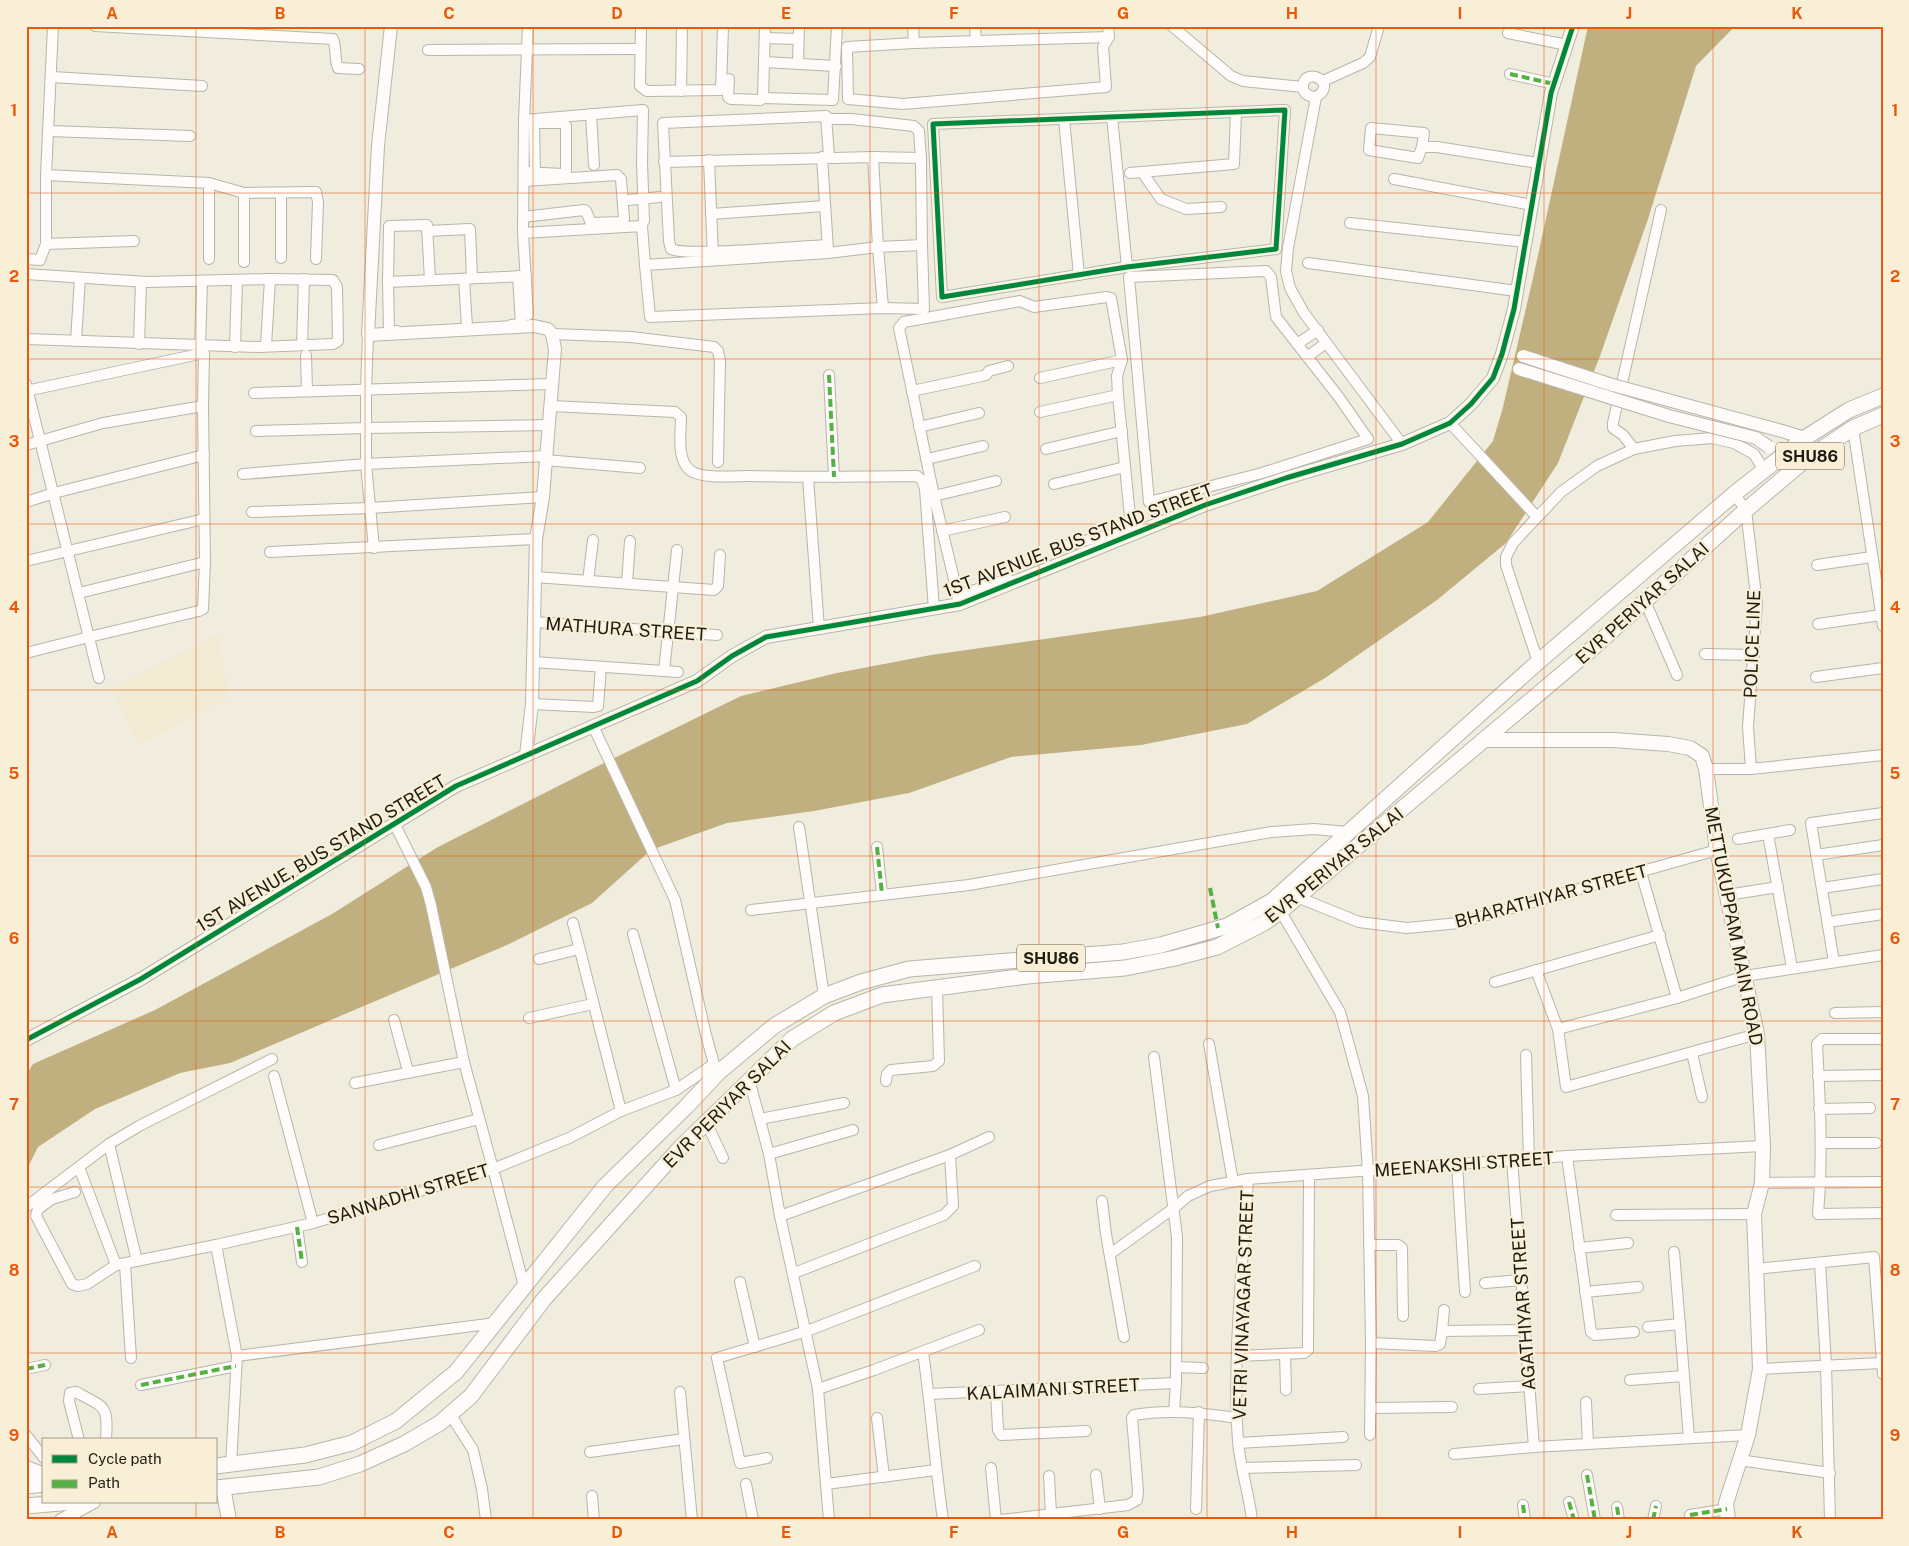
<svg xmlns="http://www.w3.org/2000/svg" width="1909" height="1546" viewBox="0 0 1909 1546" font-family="'Public Sans',sans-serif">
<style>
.built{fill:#f2ead2}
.water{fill:#c0af7f}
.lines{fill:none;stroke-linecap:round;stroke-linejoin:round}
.minor-casing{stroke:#b8b5aa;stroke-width:12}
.tertiary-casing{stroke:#b8b5aa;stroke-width:14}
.secondary-casing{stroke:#b8b5aa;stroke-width:16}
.primary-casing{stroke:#b8b5aa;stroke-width:17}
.trunk-casing{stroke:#b8b5aa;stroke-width:18}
.minor{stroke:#fdfcfa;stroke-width:10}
.tertiary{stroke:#fdfcfa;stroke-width:12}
.secondary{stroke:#fdfcfa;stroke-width:14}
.primary{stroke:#fdfcfa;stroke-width:15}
.trunk{stroke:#fdfcfa;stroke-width:16}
.tertiary-bridge-casing{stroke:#b8b5aa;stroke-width:14;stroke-linecap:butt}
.tertiary-bridge{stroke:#fdfcfa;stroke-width:12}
.quiet{stroke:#55b144;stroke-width:4;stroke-dasharray:8 4;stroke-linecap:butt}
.cycleway-casing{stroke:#f8efd6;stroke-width:8}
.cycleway{stroke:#00873e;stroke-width:5}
.grid{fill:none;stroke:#e8590c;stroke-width:1;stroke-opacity:0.55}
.labels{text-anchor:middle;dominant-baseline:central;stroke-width:4.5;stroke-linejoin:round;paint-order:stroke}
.shield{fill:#f8efd6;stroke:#605b4e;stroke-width:1}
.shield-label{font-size:16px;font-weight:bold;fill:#1f1c13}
.street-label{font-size:18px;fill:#1f1c13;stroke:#f8efd6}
.neatline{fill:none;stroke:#e8590c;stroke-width:2}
.grid-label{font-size:16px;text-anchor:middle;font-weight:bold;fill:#e8590c}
</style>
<rect width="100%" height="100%" fill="#f0ecde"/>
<polygon class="built" points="218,634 229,697 139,745 112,688"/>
<polygon class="water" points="1588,26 1735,26 1696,66 1647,222 1600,356 1558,463 1506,543 1437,600 1325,678 1247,724 1141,745 1011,757 909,793 814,811 727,823 651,850 592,903 507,945 230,1063 180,1073 95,1109 38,1147 26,1171 26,1075 33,1064 155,1010 332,914 438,847 592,769 741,696 837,673 931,655 1200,617 1317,591 1428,522 1493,441 1503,407 1533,278"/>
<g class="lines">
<defs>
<g id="minor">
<path d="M95,26L333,39C337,49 334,59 338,68L359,69"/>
<polyline points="528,26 524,120 523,233 642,226 645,265 828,253 878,247 873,157 664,162"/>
<polyline points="641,26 640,86 647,91 721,90 723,26"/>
<polyline points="913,26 914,43 847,47 848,99 903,104 1106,87 1103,47 1109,37 1108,26"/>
<polyline points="975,26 976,41"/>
<polyline points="1172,26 1231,76 1243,81 1303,87"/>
<polyline points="1508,33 1567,45"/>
<polyline points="765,38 798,39"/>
<polyline points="914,43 1109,37"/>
<polyline points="428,50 635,49"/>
<polyline points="764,62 836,66"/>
<polyline points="798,63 799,26"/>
<polyline points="1510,74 1554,84"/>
<polyline points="52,77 202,86"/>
<polyline points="729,79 728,97 731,99 760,100 763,98 765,26"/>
<polyline points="1323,81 1363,63 1370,57 1379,26"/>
<polyline points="681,91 682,26"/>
<path d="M1316,97C1309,97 1302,93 1303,85C1306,66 1339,83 1316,97L1288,248L1286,271L1290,288L1304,313L1402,444"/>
<polyline points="763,98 833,100 837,26"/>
<polygon points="1285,110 1276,249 1127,267 942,297 933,124"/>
<polyline points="591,114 594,165"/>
<polyline points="1112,117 1127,267"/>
<polyline points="826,119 851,119 914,126 919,131 921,158"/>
<polyline points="1064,119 1079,275"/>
<polyline points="524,120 643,110 642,162 644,221"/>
<polyline points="50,131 190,136"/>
<polyline points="1422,147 1424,133 1371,128 1369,150 1418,158 1422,147 1437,147 1538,163"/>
<polyline points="822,157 828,250"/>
<polyline points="873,157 921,158 921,164 922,245 878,247 883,308"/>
<polyline points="709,160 713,257"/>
<polyline points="524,172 563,174 566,172 566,126 564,123 536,123 534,125 535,173"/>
<polyline points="1142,172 1161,199 1186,209 1221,207"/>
<polyline points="1130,173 1234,164 1236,112"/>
<polyline points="46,175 209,183 209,259"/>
<polyline points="1394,179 1532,205"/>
<polyline points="209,183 244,193 316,192 318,202 316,259"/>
<polyline points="244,193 244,262"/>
<polyline points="628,200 660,197"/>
<polyline points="711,214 824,206"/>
<polyline points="523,217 584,210 586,211 591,223 623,222 624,219 621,179 617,175 524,181"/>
<polyline points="1350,223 1525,242"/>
<polyline points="427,231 470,229 472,278"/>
<polyline points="523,233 528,315"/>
<polyline points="46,244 134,241"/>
<path d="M827,245C801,246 688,257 671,249L669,241L663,123L826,116L829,157"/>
<polyline points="281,258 281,193"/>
<polyline points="26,259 40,260 46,244 46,175 53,26"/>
<polyline points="1308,263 1517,291"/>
<polyline points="645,265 650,317 883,308 924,309 922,245"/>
<polygon points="1266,271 1271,277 1276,317 1338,396 1368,439 1262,473 1149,502 1129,277"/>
<polyline points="26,274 147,282 270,279 333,280 337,287 338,341 333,344 259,347 26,339"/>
<polyline points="464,279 467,327"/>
<polyline points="388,282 389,226 427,225 430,280"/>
<polyline points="511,325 521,324 518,276"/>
<polyline points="397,331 389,332 388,282 526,276"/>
<polyline points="552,334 631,337 714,347 718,351 720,361 718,462"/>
<polyline points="368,335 366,390 366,464 374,548"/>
<polyline points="76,341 80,278"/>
<polyline points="139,344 141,282"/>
<polyline points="1297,344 1318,330"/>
<polyline points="302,345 304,279"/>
<polyline points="200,346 202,281"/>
<polyline points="266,346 270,279"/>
<polyline points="235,347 237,280"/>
<polyline points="306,355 307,391"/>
<polyline points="1307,357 1326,343"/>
<polyline points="829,375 834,477"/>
<polyline points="1040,378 1122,360"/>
<polyline points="26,384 99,678"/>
<polyline points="26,391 204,353 203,406"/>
<polyline points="912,391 982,376 986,375 989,371 1008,366"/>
<polyline points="254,393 552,384"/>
<path d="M551,406L675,412L681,417C681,432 676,461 691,471C704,479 733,476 748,476C804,477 861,477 917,476L922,480L925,489L934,609"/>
<polyline points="1040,412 1118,395"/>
<polyline points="1450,423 1537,517"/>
<polyline points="919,427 979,413"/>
<polyline points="1853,428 1883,626"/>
<polyline points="256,431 366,428 549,425"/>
<polyline points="26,445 103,423 203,406 205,562 79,593"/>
<polyline points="1046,449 1122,431"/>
<polyline points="1634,449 1623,435 1613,428 1613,423 1661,210"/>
<polyline points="927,459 983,446"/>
<polyline points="545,460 640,468"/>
<polyline points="243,474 366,464 546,456"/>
<polyline points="808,477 819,629"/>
<polyline points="1054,484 1125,467"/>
<polyline points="1734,494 1746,510 1757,604 1748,727 1751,769"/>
<polyline points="934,496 996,481"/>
<polyline points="26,502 54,493 204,455"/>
<polyline points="252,512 370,508 543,497"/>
<polyline points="942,531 1005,517"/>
<polyline points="1060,547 1132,529"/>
<polyline points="270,552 536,539"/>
<polyline points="26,561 204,519"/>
<polyline points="1817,565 1872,557"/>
<polyline points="535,577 714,590 718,586 720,555"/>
<polyline points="588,581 593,540"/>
<polyline points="627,583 630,541"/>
<polyline points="957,596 1008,579"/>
<polyline points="1645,601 1677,675"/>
<polyline points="960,604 934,496 899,328 904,322 1020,301 1034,307 1107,297 1111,298 1122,360 1117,376 1118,395 1130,517 1134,534"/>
<polyline points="534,622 717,635"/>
<polyline points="1818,624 1881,615"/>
<polyline points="26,653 89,637 199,611 203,609 205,562"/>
<polyline points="1705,654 1754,655"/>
<polyline points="533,662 678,672"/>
<polyline points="1538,662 1506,565 1506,557 1513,543 1561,492 1597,466 1634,449 1675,441 1712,438 1734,443 1754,454 1764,470"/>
<polyline points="664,671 677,550"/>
<polyline points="1816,677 1883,668"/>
<polyline points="532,704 594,707 598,706 601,667"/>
<polyline points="593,726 675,900 706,1035 714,1064 717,1069"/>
<polyline points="1706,769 1751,769 1883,755"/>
<polyline points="395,825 426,887 431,905 464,1062 493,1169"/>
<polyline points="799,827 824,996"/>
<polyline points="1768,834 1792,968"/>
<polyline points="1738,839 1790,830"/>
<polyline points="877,847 882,894"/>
<polyline points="1816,855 1883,845"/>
<polyline points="1641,872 1677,998"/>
<polyline points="1822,888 1883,879"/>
<polyline points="1727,895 1778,887"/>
<polyline points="1297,897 1359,922 1407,928 1459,923 1717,850"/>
<polyline points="1278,907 1340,1012 1363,1096 1368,1171 1371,1343 1370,1435"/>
<polyline points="751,910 969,885 1272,832 1314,829 1347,832"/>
<polyline points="1828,922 1883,914"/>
<polyline points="573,923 621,1111"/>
<polyline points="633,934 676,1090"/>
<polyline points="539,959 579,949"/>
<polyline points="1834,962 1811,823 1883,813"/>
<polyline points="1536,970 1558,1029 1566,1087 1757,1034"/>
<polyline points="1495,982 1660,935"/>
<polyline points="1835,1013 1883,1012"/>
<polyline points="529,1018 593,1004"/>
<polyline points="394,1020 408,1071"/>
<polyline points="1558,1029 1677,998 1745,976 1883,955"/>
<path d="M1883,1039H1822L1817,1044C1820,1101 1823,1158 1818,1214L1883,1213"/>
<polyline points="1209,1044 1233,1182"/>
<polyline points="1692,1053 1702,1097"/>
<polyline points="1526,1055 1529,1159"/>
<polyline points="1154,1057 1177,1237 1176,1383 1174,1412"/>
<polyline points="274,1076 313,1223"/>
<polyline points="1818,1076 1883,1075"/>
<polyline points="749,1079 769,1154 780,1216 818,1389 829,1520"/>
<polyline points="886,1081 887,1074 891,1070 933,1066 939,1061 937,987"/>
<polyline points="355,1083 464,1062"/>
<polyline points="1819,1109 1870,1108"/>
<polyline points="760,1119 844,1103"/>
<polyline points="706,1122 723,1158"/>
<polyline points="1821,1143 1876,1143"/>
<polyline points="109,1144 137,1261"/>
<polyline points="379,1145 479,1119"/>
<polyline points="769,1154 853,1130"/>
<polyline points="1567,1156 1591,1332 1595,1335 1634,1332"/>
<polyline points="1512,1160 1534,1447"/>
<polyline points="1457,1164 1465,1292"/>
<polyline points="79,1167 116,1265"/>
<polyline points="495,1176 524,1286"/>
<path d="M1248,1179C1243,1265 1232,1355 1238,1441C1240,1467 1249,1493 1252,1520"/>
<polyline points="1762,1183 1883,1182"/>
<polyline points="75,1192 52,1199 38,1209 36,1216 72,1284 78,1286 87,1284 116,1265 216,1245 313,1223 493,1169 569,1138 621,1111 676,1090 714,1064"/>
<polyline points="1102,1201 1106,1234 1124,1337"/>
<polyline points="26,1207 109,1144 139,1126 272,1059"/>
<polyline points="1616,1215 1754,1214"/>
<polyline points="780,1216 950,1155 989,1137"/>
<polyline points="297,1227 302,1262"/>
<polyline points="216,1245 237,1356 231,1465"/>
<polyline points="1369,1245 1398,1245 1402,1248 1403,1316"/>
<polyline points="1579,1248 1628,1243"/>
<polyline points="1674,1252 1689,1438"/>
<polyline points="1110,1254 1174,1208 1188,1196 1210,1186 1248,1179 1567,1156 1763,1146"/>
<polyline points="1820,1263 1826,1365 1830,1520"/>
<polyline points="125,1264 131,1358"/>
<polyline points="1756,1269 1874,1257 1883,1374"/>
<polyline points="794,1273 944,1215 953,1206 950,1155"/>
<polyline points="740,1282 755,1347"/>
<polyline points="1485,1283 1521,1280"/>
<polyline points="1585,1292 1638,1287"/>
<polyline points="1648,1327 1680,1324"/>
<polyline points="1442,1331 1444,1310"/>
<polyline points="1371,1343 1436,1346 1440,1344 1442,1331 1525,1330"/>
<path d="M923,1352C931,1408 935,1464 943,1520"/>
<polyline points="1285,1354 1286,1390"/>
<polyline points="237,1356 496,1323"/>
<polyline points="1238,1356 1304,1353 1308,1350 1309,1175"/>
<polyline points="1176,1367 1203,1368"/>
<polyline points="26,1369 45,1365"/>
<polyline points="1760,1369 1882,1363"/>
<polyline points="1630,1380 1684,1376"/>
<polyline points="141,1385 236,1366"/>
<polyline points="818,1389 874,1370 979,1330"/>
<polyline points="1479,1389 1529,1386"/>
<polyline points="680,1392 692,1520"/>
<polyline points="996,1392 998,1430 1001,1435 1086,1431"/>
<polyline points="929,1394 1176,1383"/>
<polyline points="1586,1402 1588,1444"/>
<polyline points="1371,1408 1452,1407"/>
<polyline points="450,1414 473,1450 482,1489 486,1520"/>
<polyline points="877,1418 884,1477"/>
<polyline points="26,1435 44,1458"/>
<path d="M79,1440L69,1401L70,1393L76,1392C106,1408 108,1405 106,1440"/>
<polyline points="1239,1443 1343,1437"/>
<polyline points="590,1452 684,1439"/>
<polyline points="1454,1454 1534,1447 1748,1435"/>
<polyline points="767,1458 740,1463 717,1358 807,1331 975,1266"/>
<polyline points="1739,1460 1830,1473"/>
<polyline points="991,1468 996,1520"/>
<polyline points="1243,1468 1356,1465"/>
<polyline points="1096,1475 1100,1509"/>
<polyline points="1587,1475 1595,1520"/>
<polyline points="1049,1476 1051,1514"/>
<polyline points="746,1484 753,1520"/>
<polyline points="826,1484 936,1470"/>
<polyline points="592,1496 594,1520"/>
<polyline points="1569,1502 1574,1520"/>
<polyline points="1523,1505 1525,1520"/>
<polyline points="1617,1507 1619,1520"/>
<polyline points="1196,1509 1199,1412"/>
<polyline points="1690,1515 1727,1509"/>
<path d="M1001,1520L1128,1505L1137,1500L1138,1491L1132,1418L1134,1415C1168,1409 1203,1413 1237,1418"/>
<polyline points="1653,1520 1656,1506"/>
</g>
<g id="tertiary">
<polyline points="391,26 378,146 368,335 534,326 548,329 552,334 555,349 543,497 536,539 532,704 526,755"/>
<polyline points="1782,431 1805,438"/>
<polyline points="26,1040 141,979 456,786 697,681 732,656 766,637 960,604 1205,505 1286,478 1402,444 1450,423 1471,404 1493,378 1502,354 1514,309 1551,93 1573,26"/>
<polyline points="61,1520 94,1502"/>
</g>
<g id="secondary">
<polyline points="1486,740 1613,740 1668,744 1690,748 1702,756 1706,769 1717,850 1757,1034 1763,1146 1762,1183 1754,1214 1760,1369 1748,1435 1726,1503 1728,1520"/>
<polyline points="223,1487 229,1520"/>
</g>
<g id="primary">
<polyline points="216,1466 305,1455 352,1443 396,1421 456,1372 605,1186 685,1108 719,1072 774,1026 824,996 861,982 909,969 1123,952 1161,945 1227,926 1272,901 1538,662 1734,494 1805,438 1849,410 1883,396"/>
<polyline points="26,1486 44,1484"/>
<polyline points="216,1488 319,1477 360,1464 404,1444 440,1423 471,1396 544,1299 681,1147 792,1039 834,1013 882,995 1027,976 1125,968 1175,958 1217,947 1264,923 1281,911 1594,647 1746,510 1805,460 1853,428 1883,415"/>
<polyline points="26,1506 72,1502"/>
</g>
<polyline id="trunk" points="26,1469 44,1476"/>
</defs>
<use href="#minor" class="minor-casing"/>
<use href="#tertiary" class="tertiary-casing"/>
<use href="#secondary" class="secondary-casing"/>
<use href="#primary" class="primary-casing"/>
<use href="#trunk" class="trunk-casing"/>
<use href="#minor" class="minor"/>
<use href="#tertiary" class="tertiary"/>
<use href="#secondary" class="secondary"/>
<use href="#primary" class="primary"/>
<use href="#trunk" class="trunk"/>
<defs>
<g id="tertiary-bridge">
<polyline points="1523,356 1609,384 1782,431"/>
<polyline points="1519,369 1669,416 1756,438 1769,447"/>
</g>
</defs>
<use href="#tertiary-bridge" class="tertiary-bridge-casing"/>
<use href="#tertiary-bridge" class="tertiary-bridge"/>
<g class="quiet">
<polyline points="1510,74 1554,84"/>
<polyline points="829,375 834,477"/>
<polyline points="877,847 882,894"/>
<polyline points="1210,888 1218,928"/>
<polyline points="297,1227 302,1262"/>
<polyline points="26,1369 45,1365"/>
<polyline points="141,1385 236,1366"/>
<polyline points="1587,1475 1595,1520"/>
<polyline points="1569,1502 1574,1520"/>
<polyline points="1523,1505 1525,1520"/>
<polyline points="1617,1507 1619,1520"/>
<polyline points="1690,1515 1727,1509"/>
<polyline points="1653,1520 1656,1506"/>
</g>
<defs>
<g id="cycleway">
<polygon points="1285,110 1276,249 1127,267 942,297 933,124"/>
<polyline points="26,1040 141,979 456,786 697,681 732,656 766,637 960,604 1205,505 1286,478 1402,444 1450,423 1471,404 1493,378 1502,354 1514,309 1551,93 1573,26"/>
</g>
</defs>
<use href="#cycleway" class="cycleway-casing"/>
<use href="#cycleway" class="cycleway"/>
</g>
<path class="grid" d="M196,26V1440M365,26V1520M533,26V1520M702,26V1520M870,26V1520M1039,26V1520M1207,26V1520M1376,26V1520M1544,26V1520M1713,26V1520M26,193H1883M26,359H1883M26,524H1883M26,690H1883M26,856H1883M26,1021H1883M26,1187H1883M26,1353H1883M196,1502V1520"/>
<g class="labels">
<g class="shield">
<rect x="1776" y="442.5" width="68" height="27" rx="4"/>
<rect x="1017" y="944.5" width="68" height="27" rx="4"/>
</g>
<g class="shield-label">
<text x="1810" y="456">SHU86</text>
<text x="1051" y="958">SHU86</text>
</g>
<g class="street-label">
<text transform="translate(1078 540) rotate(-21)">1ST AVENUE, BUS STAND STREET</text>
<text transform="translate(1642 603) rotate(-42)">EVR PERIYAR SALAI</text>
<text transform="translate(626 629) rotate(4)">MATHURA STREET</text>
<text transform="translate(1752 644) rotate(-88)">POLICE LINE</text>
<text transform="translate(321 853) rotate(-31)">1ST AVENUE, BUS STAND STREET</text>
<text transform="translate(1334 865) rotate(-39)">EVR PERIYAR SALAI</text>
<text transform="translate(1551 896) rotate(-15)">BHARATHIYAR STREET</text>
<text transform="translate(1734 926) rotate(79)">METTUKUPPAM MAIN ROAD</text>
<text transform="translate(727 1104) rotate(-45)">EVR PERIYAR SALAI</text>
<text transform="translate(1464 1164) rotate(-4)">MEENAKSHI STREET</text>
<text transform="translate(408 1194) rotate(-17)">SANNADHI STREET</text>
<text transform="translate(1523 1304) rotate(-94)">AGATHIYAR STREET</text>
<text transform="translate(1243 1305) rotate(-88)">VETRI VINAYAGAR STREET</text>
<text transform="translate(1053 1389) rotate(-3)">KALAIMANI STREET</text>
</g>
</g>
<rect width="1909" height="1546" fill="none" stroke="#f8efd6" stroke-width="55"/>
<rect x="42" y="1438" width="175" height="65" fill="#f8efd6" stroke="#a19b88"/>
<rect x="52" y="1455" width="25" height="8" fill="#00873e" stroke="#a19b88"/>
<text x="88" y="1464" font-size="15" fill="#1f1c13">Cycle path</text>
<rect x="52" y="1480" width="25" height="8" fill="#55b144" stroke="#a19b88"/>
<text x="88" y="1488" font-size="15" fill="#1f1c13">Path</text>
<rect x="28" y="28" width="1854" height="1490" class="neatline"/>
<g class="grid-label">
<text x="112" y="19">A</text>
<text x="280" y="19">B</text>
<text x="449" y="19">C</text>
<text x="617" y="19">D</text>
<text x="786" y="19">E</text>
<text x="954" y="19">F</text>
<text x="1123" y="19">G</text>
<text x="1292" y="19">H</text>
<text x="1460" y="19">I</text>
<text x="1629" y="19">J</text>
<text x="1797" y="19">K</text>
<text x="14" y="116">1</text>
<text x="1895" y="116">1</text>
<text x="14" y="282">2</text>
<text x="1895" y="282">2</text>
<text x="14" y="447">3</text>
<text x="1895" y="447">3</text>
<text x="14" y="613">4</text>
<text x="1895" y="613">4</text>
<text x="14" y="779">5</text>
<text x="1895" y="779">5</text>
<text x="14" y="944">6</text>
<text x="1895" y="944">6</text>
<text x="14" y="1110">7</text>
<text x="1895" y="1110">7</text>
<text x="14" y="1276">8</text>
<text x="1895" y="1276">8</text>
<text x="14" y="1441">9</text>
<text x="1895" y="1441">9</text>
<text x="112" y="1538">A</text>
<text x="280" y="1538">B</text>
<text x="449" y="1538">C</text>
<text x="617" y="1538">D</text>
<text x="786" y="1538">E</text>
<text x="954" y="1538">F</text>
<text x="1123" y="1538">G</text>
<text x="1292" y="1538">H</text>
<text x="1460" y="1538">I</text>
<text x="1629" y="1538">J</text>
<text x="1797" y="1538">K</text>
</g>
</svg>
